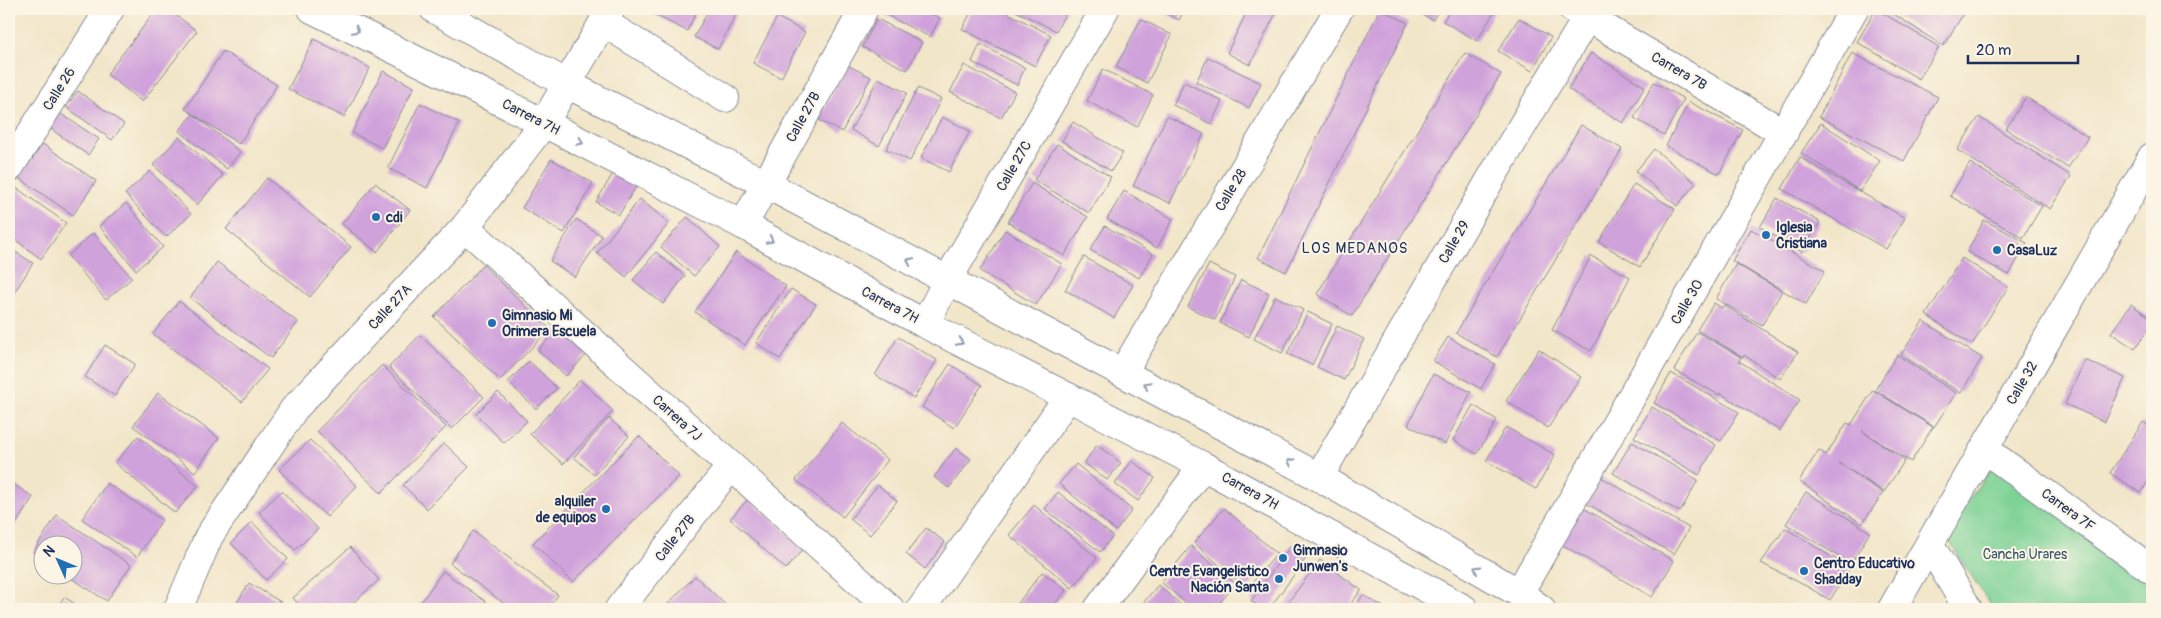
<svg xmlns="http://www.w3.org/2000/svg" width="2161" height="618" viewBox="0 0 2161 618" font-family="Pangolin,sans-serif">
<style>
.green{fill:#7dd295;stroke:#4c807a}
.building{fill:#d0a2db}
.lines{fill:none;stroke-linecap:round;stroke-linejoin:round}
.minor-casing{stroke:#868a94;stroke-width:30}
.minor{stroke:#fff;stroke-width:28}
.oneway{stroke:#8d97ae}
.poi-dot{fill:#1f6fb2;stroke:#fcf5e5;stroke-width:2}
.labels{text-anchor:middle;dominant-baseline:central;stroke-width:4;stroke-linejoin:round;paint-order:stroke}
.street-label{font-size:14px;fill:#1b2f5e;stroke:#fcf5e5}
.poi-label{font-size:14px;font-weight:bold;fill:#1b2f5e;stroke:#fcf5e5;text-anchor:start}
.park-label{font-size:14px;fill:#34586c;stroke:#fcf5e5}
.neighbourhood-label{font-size:15px;letter-spacing:1px;fill:#1b2f5e;stroke:#fcf5e5}
</style>
<rect width="100%" height="100%" fill="#fcf5e5"/>
<filter id="ink" filterUnits="userSpaceOnUse"><feTurbulence type="fractalNoise" baseFrequency=".02" numOctaves="2"/><feDisplacementMap in="SourceGraphic" scale="10" xChannelSelector="R" yChannelSelector="G"/><feConvolveMatrix kernelMatrix="1 2 1 2 8 2 1 2 1" color-interpolation-filters="sRGB"/></filter>
<filter id="wash" filterUnits="userSpaceOnUse"><feTurbulence type="fractalNoise" baseFrequency=".0096" numOctaves="4" result="noise"/><feDisplacementMap in="SourceGraphic" scale="20" xChannelSelector="R" yChannelSelector="G"/><feGaussianBlur stdDeviation="1.12" result="paint"/><feColorMatrix in="noise" values="0 0 0 0 0 0 0 0 0 0 0 0 0 0 0 0 0 1.4 0 .05"/><feComposite in="paint" operator="in"/></filter>
<g filter="url(#wash)">
<rect width="100%" height="100%" fill="#f2e6c9"/>
<polygon class="green" points="1994,463 2152,579 2152,609 1993,609 1945,535"/>
<g id="blocks">
<g class="building">
<polygon points="157,9 168,9 197,31 142,102 107,74"/>
<polygon points="643,9 698,9 687,31"/>
<polygon points="709,9 739,9 718,49 694,37"/>
<polygon points="794,9 810,9 806,15"/>
<polygon points="881,9 921,9 940,18 930,37 880,12"/>
<polygon points="973,9 1000,9 1051,35 1035,66 962,29"/>
<polygon points="1012,9 1068,9 1056,31"/>
<polygon points="1156,9 1185,9 1179,20"/>
<polygon points="1248,9 1278,9 1250,65 1227,53"/>
<polygon points="1380,9 1408,23 1286,272 1258,258"/>
<polygon points="1411,9 1439,9 1433,20"/>
<polygon points="1451,9 1496,9 1477,41 1443,21"/>
<polygon points="1876,9 1939,47 1919,79 1857,42"/>
<polygon points="1886,9 1957,9 1964,13 1943,46"/>
<polygon points="777,17 805,32 781,78 753,63"/>
<polygon points="1519,18 1551,37 1532,71 1498,51"/>
<polygon points="877,19 922,42 907,70 862,47"/>
<polygon points="1141,19 1172,35 1147,83 1116,67"/>
<polygon points="314,39 370,68 344,117 288,89"/>
<polygon points="980,44 1025,68 1017,85 972,62"/>
<polygon points="223,51 277,85 239,144 193,114 240,152 227,169 179,131 193,114 185,109"/>
<polygon points="1465,53 1501,74 1352,316 1317,294"/>
<polygon points="1591,53 1645,87 1623,123 1568,89"/>
<polygon points="1852,53 1938,97 1904,161 1819,117"/>
<polygon points="1208,57 1261,83 1249,108 1196,82"/>
<polygon points="847,65 871,77 842,132 819,120"/>
<polygon points="964,65 1015,92 1001,118 950,92"/>
<polygon points="1103,69 1153,95 1137,127 1087,101"/>
<polygon points="383,71 414,87 382,148 352,133"/>
<polygon points="878,78 907,93 879,146 851,130"/>
<polygon points="1184,82 1222,101 1211,124 1173,105"/>
<polygon points="1654,82 1684,99 1664,135 1634,118"/>
<polygon points="918,88 941,99 910,161 886,149"/>
<polygon points="78,91 124,124 112,140 66,107"/>
<polygon points="2026,97 2088,137 2068,168 2006,129"/>
<polygon points="1689,102 1743,130 1719,174 1666,146"/>
<polygon points="420,103 459,123 427,188 388,168"/>
<polygon points="58,112 99,139 88,155 48,127"/>
<polygon points="1167,116 1204,134 1170,203 1133,186"/>
<polygon points="942,117 970,131 949,172 921,158"/>
<polygon points="1979,117 2071,176 2050,209 1957,150"/>
<polygon points="1073,122 1123,153 1111,171 1062,141"/>
<polygon points="1821,123 1880,161 1860,191 1801,153"/>
<polygon points="1581,125 1622,149 1497,357 1456,333"/>
<polygon points="179,137 223,175 197,205 153,165"/>
<polygon points="43,144 96,181 73,215 19,178"/>
<polygon points="1057,144 1111,177 1089,213 1034,180"/>
<polygon points="1654,149 1696,183 1677,206 1636,171"/>
<polygon points="1800,157 1905,218 1886,249 1782,189"/>
<polygon points="551,159 593,183 564,233 522,208"/>
<polygon points="1970,163 2042,206 2023,238 1950,196"/>
<polygon points="615,170 638,183 619,215 596,202"/>
<polygon points="150,171 191,214 166,237 125,194"/>
<polygon points="267,178 351,247 310,297 226,229"/>
<polygon points="375,183 410,210 377,252 342,224"/>
<polygon points="1032,183 1088,217 1064,256 1008,222"/>
<polygon points="1634,184 1675,209 1640,267 1599,242"/>
<polygon points="15,187 66,223 41,259 9,235 9,196"/>
<polygon points="1124,191 1173,219 1157,248 1107,219"/>
<polygon points="1777,198 1820,222 1802,252 1760,227"/>
<polygon points="640,199 669,223 626,277 597,253"/>
<polygon points="126,203 163,247 136,270 99,226"/>
<polygon points="687,217 720,247 694,276 661,247"/>
<polygon points="576,219 602,236 575,277 550,261"/>
<polygon points="1984,220 2027,243 2009,275 1967,252"/>
<polygon points="1105,226 1153,254 1139,278 1090,250"/>
<polygon points="1751,229 1825,271 1806,304 1732,261"/>
<polygon points="1005,230 1062,264 1036,305 980,271"/>
<polygon points="93,233 132,278 106,300 68,256"/>
<polygon points="9,248 33,263 9,301"/>
<polygon points="656,252 685,276 663,304 633,280"/>
<polygon points="736,252 786,286 745,345 695,312"/>
<polygon points="1591,256 1630,277 1591,351 1552,330"/>
<polygon points="1084,257 1133,285 1114,318 1065,290"/>
<polygon points="1962,258 2008,287 1972,345 1926,315"/>
<polygon points="217,262 298,322 271,358 190,298"/>
<polygon points="1209,264 1235,277 1215,320 1188,307"/>
<polygon points="1736,264 1782,291 1762,325 1716,299"/>
<polygon points="483,265 550,329 500,380 434,317"/>
<polygon points="1241,280 1269,293 1249,337 1220,323"/>
<polygon points="791,289 816,304 780,359 756,343"/>
<polygon points="1275,296 1303,310 1282,353 1254,339"/>
<polygon points="179,301 268,369 242,402 153,334"/>
<polygon points="1714,303 1722,308 1724,305 1798,352 1780,379 1744,355 1743,357 1697,330"/>
<polygon points="2131,304 2152,319 2152,324 2135,349 2111,333"/>
<polygon points="1308,312 1332,324 1312,365 1287,354"/>
<polygon points="1923,321 1982,358 1961,393 1901,355"/>
<polygon points="1337,326 1364,339 1344,380 1317,367"/>
<polygon points="560,327 588,353 566,376 538,350"/>
<polygon points="1697,332 1741,357 1739,361 1800,400 1780,431 1720,393 1719,395 1674,370"/>
<polygon points="420,335 484,397 452,429 389,367"/>
<polygon points="898,337 937,360 914,398 875,375"/>
<polygon points="1448,337 1495,364 1481,389 1433,361"/>
<polygon points="105,345 135,364 115,396 85,377"/>
<polygon points="1539,349 1581,377 1548,428 1506,401"/>
<polygon points="1897,355 1956,393 1934,427 1875,390"/>
<polygon points="2085,360 2125,378 2105,422 2065,404"/>
<polygon points="529,361 557,388 536,409 508,382"/>
<polygon points="950,364 982,385 954,428 922,407"/>
<polygon points="382,365 446,427 381,493 317,431"/>
<polygon points="1671,373 1739,412 1721,441 1654,403"/>
<polygon points="1433,374 1471,392 1445,444 1408,425"/>
<polygon points="580,380 613,411 563,464 530,434"/>
<polygon points="1873,390 1933,427 1911,462 1862,431 1905,460 1884,492 1839,463 1883,493 1862,524 1799,481 1819,450 1826,455 1847,423 1851,425"/>
<polygon points="498,392 527,421 504,443 476,414"/>
<polygon points="158,393 219,438 195,472 133,426"/>
<polygon points="1473,405 1497,420 1477,454 1453,440"/>
<polygon points="1652,407 1716,445 1699,475 1634,437"/>
<polygon points="609,418 629,436 594,475 574,457"/>
<polygon points="2143,422 2152,428 2152,475 2141,493 2110,473"/>
<polygon points="842,423 888,460 843,517 796,480"/>
<polygon points="1506,427 1555,455 1536,489 1486,461"/>
<polygon points="138,436 198,486 175,513 115,463"/>
<polygon points="639,436 679,476 573,582 533,543"/>
<polygon points="310,440 357,486 327,517 279,470"/>
<polygon points="1632,442 1698,480 1680,512 1613,473"/>
<polygon points="444,443 469,467 427,509 403,485"/>
<polygon points="1097,445 1121,463 1107,480 1084,463"/>
<polygon points="956,448 971,459 949,488 934,477"/>
<polygon points="1132,461 1155,478 1138,501 1115,484"/>
<polygon points="1076,464 1132,510 1116,531 1059,484"/>
<polygon points="1601,477 1689,528 1674,554 1586,503"/>
<polygon points="9,481 33,497 9,535"/>
<polygon points="107,483 162,520 137,557 82,519"/>
<polygon points="878,485 897,501 870,535 850,519"/>
<polygon points="282,491 318,529 295,550 259,512"/>
<polygon points="1058,492 1113,536 1100,552 1045,509"/>
<polygon points="1806,492 1870,532 1851,564 1786,524"/>
<polygon points="748,499 804,548 786,569 730,519"/>
<polygon points="1034,505 1097,558 1072,588 1009,535"/>
<polygon points="1582,507 1674,561 1652,597 1561,544"/>
<polygon points="1224,508 1277,554 1247,589 1194,543"/>
<polygon points="57,515 131,565 107,601 68,576 72,576 72,546 42,546 42,559 33,552"/>
<polygon points="252,522 288,559 266,580 231,543"/>
<polygon points="926,528 945,542 925,569 906,554"/>
<polygon points="1785,528 1850,568 1830,600 1808,587 1761,563"/>
<polygon points="473,531 558,595 547,609 511,609 450,563"/>
<polygon points="1291,545 1307,557 1269,609 1262,609 1251,601"/>
<polygon points="1191,546 1236,584 1214,609 1193,609 1161,582"/>
<polygon points="350,547 379,580 346,609 303,609 293,598"/>
<polygon points="1320,560 1361,590 1347,609 1283,609"/>
<polygon points="443,571 496,609 416,609"/>
<polygon points="1042,572 1066,590 1051,609 1018,609 1015,607"/>
<polygon points="695,576 729,608 727,609 663,609"/>
<polygon points="249,583 289,607 288,609 233,609"/>
<polygon points="1158,585 1186,609 1138,609"/>
<polygon points="1363,595 1387,609 1354,609"/>
<polygon points="64,597 83,609 56,609"/>
</g>
</g>
</g>
<g filter="url(#ink)">
<use href="#blocks" fill-opacity="0" stroke="#868a94" stroke-width="1"/>
<g class="lines">
<defs>
<g id="minor">
<polyline points="312,9 544,123 743,225 925,324 1203,466 1464,609"/>
<polyline points="434,9 567,84 766,184 1319,477 1519,593 1541,609"/>
<polyline points="1573,9 1784,133"/>
<polyline points="603,22 725,98"/>
<polyline points="9,168 110,9"/>
<polyline points="743,225 864,9"/>
<polyline points="465,227 890,609"/>
<polyline points="925,324 947,281 1105,9"/>
<polyline points="1123,372 1339,9"/>
<polyline points="1984,449 2152,570"/>
<polyline points="1319,477 1493,175 1592,9"/>
<polyline points="1930,545 1968,609"/>
<polyline points="1519,593 1854,9"/>
<polyline points="178,609 209,536 294,409 465,227 544,123 611,9"/>
<polyline points="619,609 731,466"/>
<polyline points="921,609 1068,397"/>
<polyline points="1098,609 1203,466"/>
<polyline points="1892,609 2152,157"/>
</g>
</defs>
<use href="#minor" class="minor-casing"/>
<use href="#minor" class="minor"/>
</g>
<defs><path id="oneway-chevron" d="M-2-3.5L2.5 0L-2 3.5" fill="none" stroke-width="1.6" stroke-linecap="round" stroke-linejoin="round" transform="scale(1.25)"/></defs>
<g class="oneway">
<use href="#oneway-chevron" transform="translate(356 30) rotate(26)"/>
<use href="#oneway-chevron" transform="translate(580 142) rotate(27)"/>
<use href="#oneway-chevron" transform="translate(770 240) rotate(28)"/>
<use href="#oneway-chevron" transform="translate(910 261) rotate(-152)"/>
<use href="#oneway-chevron" transform="translate(960 342) rotate(27)"/>
<use href="#oneway-chevron" transform="translate(1147 385) rotate(-152)"/>
<use href="#oneway-chevron" transform="translate(1291 462) rotate(-152)"/>
<use href="#oneway-chevron" transform="translate(1477 569) rotate(-150)"/>
</g>
</g>
<g class="poi-dot">
<circle cx="376" cy="217" r="5"/>
<circle cx="1766" cy="235" r="5"/>
<circle cx="1997" cy="250" r="5"/>
<circle cx="492" cy="323" r="5"/>
<circle cx="606" cy="509" r="5"/>
<circle cx="1283" cy="558" r="5"/>
<circle cx="1804" cy="571" r="5"/>
<circle cx="1279" cy="579" r="5"/>
</g>
<g class="labels">
<g class="street-label">
<text transform="translate(1679 71) rotate(30)">Carrera 7B</text>
<text transform="translate(59 89) rotate(-58)">Calle 26</text>
<text transform="translate(531 117) rotate(27)">Carrera 7H</text>
<text transform="translate(803 117) rotate(-61)">Calle 27B</text>
<text transform="translate(1014 166) rotate(-60)">Calle 27C</text>
<text transform="translate(1231 190) rotate(-59)">Calle 28</text>
<text transform="translate(1454 242) rotate(-60)">Calle 29</text>
<text transform="translate(1687 302) rotate(-60)">Calle 30</text>
<text transform="translate(890 305) rotate(28)">Carrera 7H</text>
<text transform="translate(390 307) rotate(-47)">Calle 27A</text>
<text transform="translate(2022 383) rotate(-60)">Calle 32</text>
<text transform="translate(677 418) rotate(42)">Carrera 7J</text>
<text transform="translate(1250 491) rotate(29)">Carrera 7H</text>
<text transform="translate(2068 510) rotate(36)">Carrera 7F</text>
<text transform="translate(675 538) rotate(-52)">Calle 27B</text>
</g>
<g class="poi-label">
<text x="386" y="217">cdi</text>
<text x="1776" y="227">Iglesia<tspan x="1776" dy="16">Cristiana</tspan></text>
<text x="2007" y="250">CasaLuz</text>
<text x="502" y="315">Gimnasio Mi<tspan x="502" dy="16">Orimera Escuela</tspan></text>
<text x="596" y="501" text-anchor="end">alquiler<tspan x="596" dy="16">de equipos</tspan></text>
<text x="1293" y="550">Gimnasio<tspan x="1293" dy="16">Junwen's</tspan></text>
<text x="1814" y="563">Centro Educativo<tspan x="1814" dy="16">Shadday</tspan></text>
<text x="1269" y="571" text-anchor="end">Centre Evangelistico<tspan x="1269" dy="16">Nación Santa</tspan></text>
</g>
<g class="park-label">
<text x="2025" y="554">Cancha Urares</text>
</g>
<g class="neighbourhood-label">
<text x="1355" y="248">LOS MEDANOS</text>
</g>
</g>
<rect width="2161" height="618" fill="none" stroke="#fcf5e5" stroke-width="30"/>
<g transform="translate(58 560) rotate(314)"><circle r="24" fill="#fcf5e5" stroke="#a2a6af"/>
<path d="M0-4L9 19L0 12L-9 19Z" fill="#1f6fb2"/>
<text y="-8" font-size="14" font-weight="bold" text-anchor="middle" fill="#1b2f5e">N</text>
</g>
<path d="M1968 55v8h110v-8" fill="none" stroke="#1b2f5e" stroke-width="2.5"/>
<text x="1976" y="55" font-size="15" fill="#1b2f5e" stroke="#fcf5e5" stroke-width="4" paint-order="stroke">20 m</text>
</svg>
